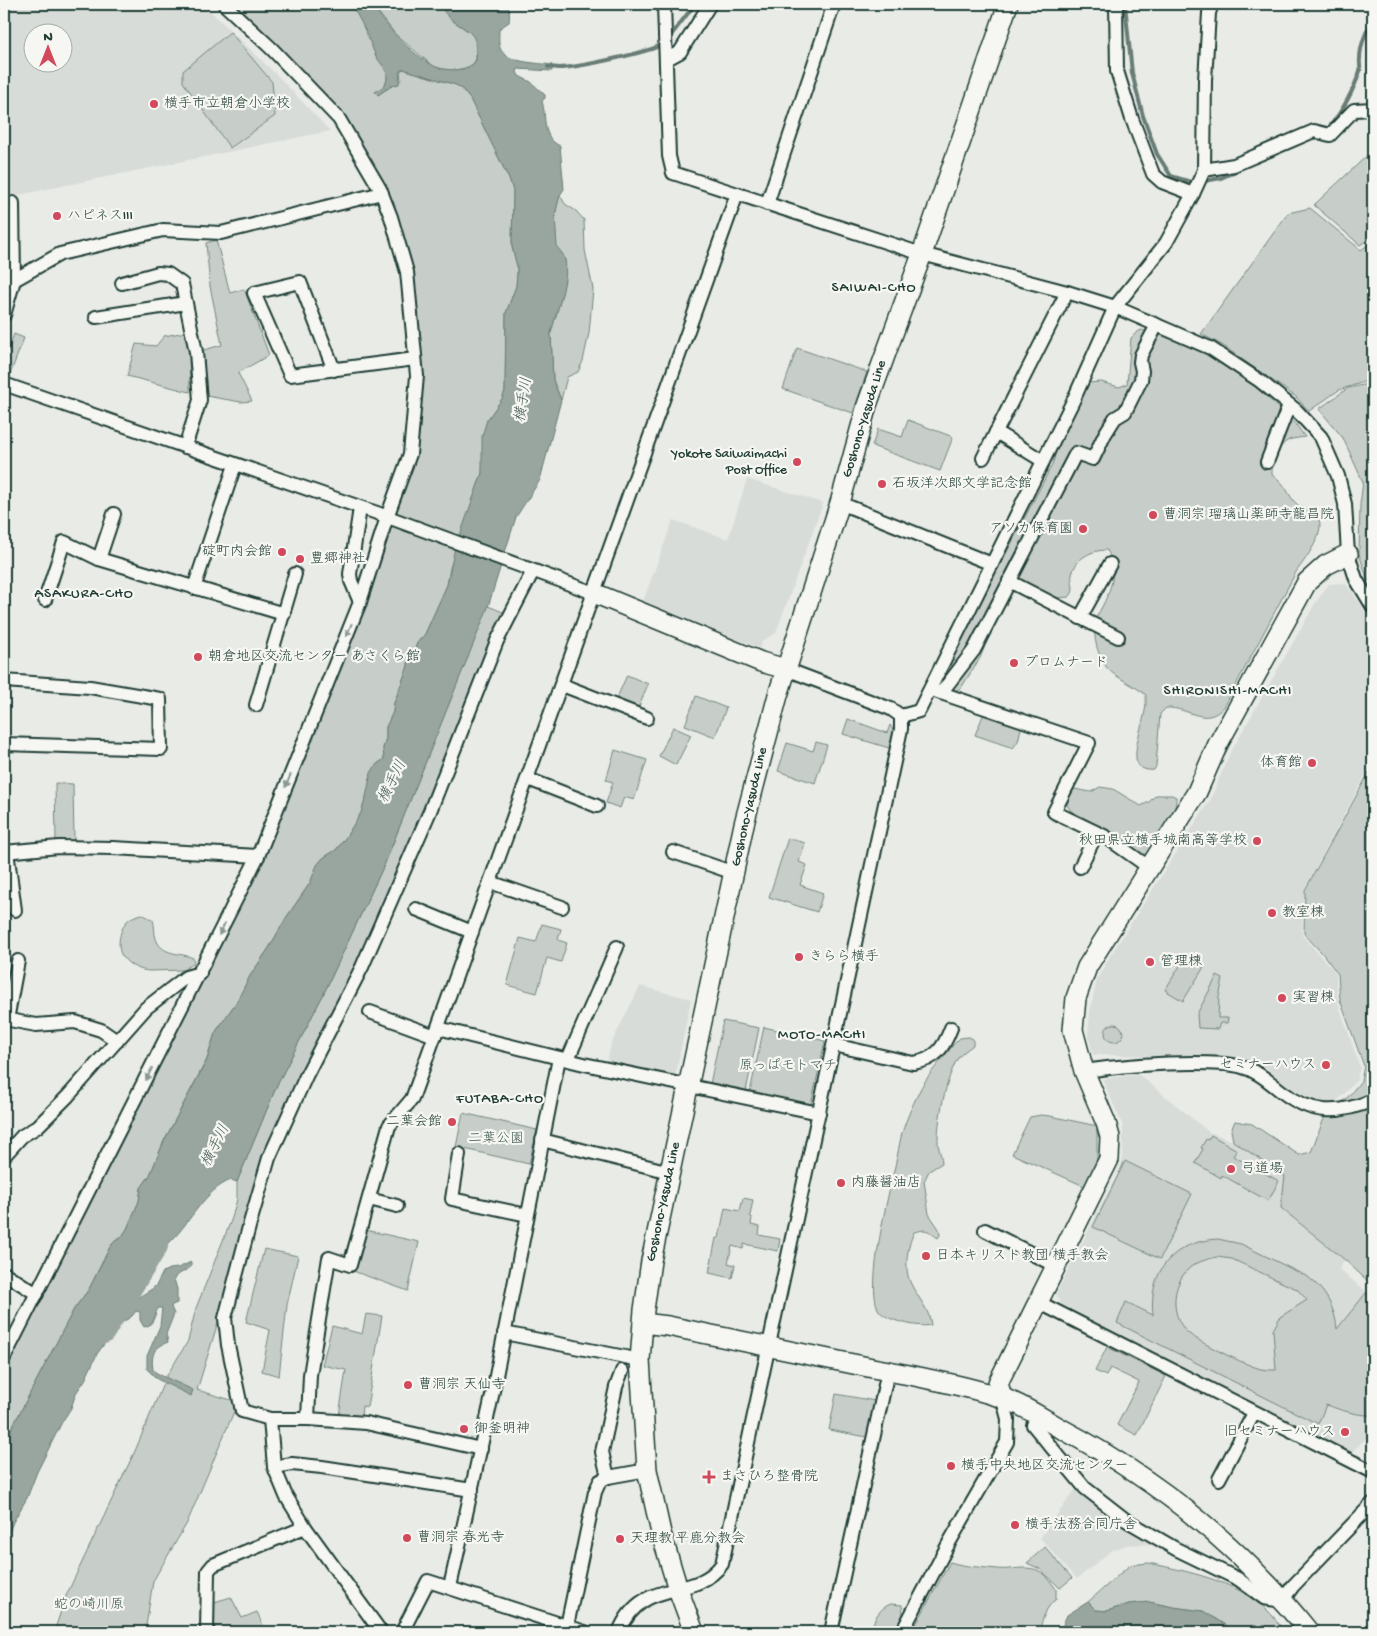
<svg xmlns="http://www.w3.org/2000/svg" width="1377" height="1636" viewBox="0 0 1377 1636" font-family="'Gochi Hand','Klee One',sans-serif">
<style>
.built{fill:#d8dcd8;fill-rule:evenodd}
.green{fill:#c7cec9;stroke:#73867e;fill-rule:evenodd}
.water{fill:#99a6a0;stroke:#687c75}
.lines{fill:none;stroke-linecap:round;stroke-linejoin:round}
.stream{stroke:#687c75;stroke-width:4}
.river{stroke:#99a6a0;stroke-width:24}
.street-casing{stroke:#1f3d34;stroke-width:16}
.secondary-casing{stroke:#1f3d34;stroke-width:22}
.street{stroke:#f6f6f2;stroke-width:12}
.secondary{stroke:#f6f6f2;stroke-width:19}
.oneway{fill:#8a9a93}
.poi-dot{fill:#d1495b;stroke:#f6f6f2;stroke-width:2}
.labels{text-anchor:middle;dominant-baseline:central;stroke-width:4.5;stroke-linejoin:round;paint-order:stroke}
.poi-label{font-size:14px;fill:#1f3d34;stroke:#f6f6f2;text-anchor:start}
.street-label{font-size:14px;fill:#1f3d34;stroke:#f6f6f2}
.park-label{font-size:14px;fill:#415a52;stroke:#f6f6f2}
.neighbourhood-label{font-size:15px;letter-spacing:1px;fill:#1f3d34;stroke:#f6f6f2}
.water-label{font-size:15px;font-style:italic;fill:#445c54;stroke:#f6f6f2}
</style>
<rect width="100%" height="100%" fill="#e9ebe7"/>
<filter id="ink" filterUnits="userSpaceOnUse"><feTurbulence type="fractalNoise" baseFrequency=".02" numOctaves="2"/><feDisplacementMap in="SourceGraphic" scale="10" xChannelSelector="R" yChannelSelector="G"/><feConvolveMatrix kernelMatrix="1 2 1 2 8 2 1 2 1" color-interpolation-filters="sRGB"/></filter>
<g filter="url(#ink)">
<g class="built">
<path d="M4,4H203L279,77L330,131L4,198ZM32,32H62V62H32Z"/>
<polygon points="747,479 823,503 776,633 762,641 760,648 642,604 673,520 728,539"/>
<polygon points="1345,583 1353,593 1373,623 1373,761 1304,890 1302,935 1336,973 1338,1002 1360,1067 1357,1080 1337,1101 1327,1103 1317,1101 1291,1089 1266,1068 1259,1063 1249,1061 1171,1056 1093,1055 1088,1034 1090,1011 1097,979 1110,956 1210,800 1229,755 1316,602 1329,584"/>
<polygon points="640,986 691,999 675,1078 606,1065 611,1044"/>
<polygon points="1138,1074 1209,1132 1307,1168 1357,1240 1339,1269 1373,1297 1373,1431 1351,1453 1061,1304 1056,1294 1120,1168 1123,1157 1123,1126 1102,1079"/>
<polygon points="1075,1490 1131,1533 1151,1544 1127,1545 1111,1551 1077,1579 1040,1538"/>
</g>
<g class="green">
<path d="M224,4H350L360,17L376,56L387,71V78L386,84L376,92L378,95C386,89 394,86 401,80L400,71L403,69L456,85L462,89L470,99L510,181L513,191L512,247L517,266V274L516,286L506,313L505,391L502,399L487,420L482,473L450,568L447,585L425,634L417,643L415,649L409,656L408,666L394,703L393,712L386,727V738L383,748L384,759L376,765L361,813L344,840L336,850L323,858L318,865L310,883L286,918L269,948L250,976L237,1001L215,1033L207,1059L164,1141L150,1175L141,1188L139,1201L127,1229L121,1238L115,1241L110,1247L89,1289L74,1309L4,1443V1358L258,856L410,454L417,376L407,272L382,193L339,119Z"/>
<polygon points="372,4 438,4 452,20 472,34 475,39 476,59 473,64 465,68 455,70 442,69 433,66 395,34"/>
<polygon points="230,32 272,82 275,116 230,148 183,82 183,71"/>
<polygon points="1373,150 1373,237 1360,245 1314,205"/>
<path d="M560,195L565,204L576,211L584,220L585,250L593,289L589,333L583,361L578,372L567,377L561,400L553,380L551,333C557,310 567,285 565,261C564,254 558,251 556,245C552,230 555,210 560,195Z"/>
<polygon points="1310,208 1361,250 1373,241 1373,379 1339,390 1309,411 1296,397 1222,345 1201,334 1288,213"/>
<polygon points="216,240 230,293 244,289 269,355 238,373 252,401 241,402 206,396 200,351 222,345 210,286 206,243"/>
<path d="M1141,330L1178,339L1229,364L1292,419L1305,437C1300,438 1294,438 1289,440C1278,445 1271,463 1272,475C1288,484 1287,496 1298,505C1302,509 1310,509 1315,514C1331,527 1304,561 1296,572L1224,707C1204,728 1190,707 1166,708L1160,714L1156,766L1154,770C1146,771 1137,768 1136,759C1134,739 1148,716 1146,695C1136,686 1115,677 1108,669C1097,656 1092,635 1096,618C1098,614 1101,609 1103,605C1112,586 1118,569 1107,550C1091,550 1076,558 1072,574C1070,583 1077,590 1069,597L1058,598L1015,588L1000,609L980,658L961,688L955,691L940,688L936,680L983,598L1023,521L1052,465L1064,426L1087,383L1101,382L1119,387L1127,384L1131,338L1136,333Z"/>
<polygon points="186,332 189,352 190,392 127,376 136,344 156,346 164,336"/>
<polygon points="14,334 24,338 9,377 4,375 4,362"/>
<polygon points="797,348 867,372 853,413 783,389"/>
<polygon points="1373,383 1373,589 1367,578 1359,554 1360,505 1363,482 1343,438 1319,409 1348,388"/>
<polygon points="908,420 953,437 940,471 872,446 878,429 902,437"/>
<polygon points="488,606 510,615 430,811 269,1158 197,1390 238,1402 187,1523 153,1581 145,1632 54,1632 66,1596 135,1451 166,1377 188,1341 196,1308 232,1218 237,1199 237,1182 277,1085 324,993 385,863"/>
<polygon points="627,675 648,684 638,709 616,700"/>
<polygon points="696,696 726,708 715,737 685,725"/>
<polygon points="984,713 1022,724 1018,741 1013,748 975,735"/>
<polygon points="848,719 887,733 890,725 894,731 889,748 843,734"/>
<polygon points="673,727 691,735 676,765 659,756"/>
<polygon points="816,742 827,745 815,783 778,771 787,743 813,751"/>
<polygon points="615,750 647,760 634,800 624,797 620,808 606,803 613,782 606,780"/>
<polygon points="1373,765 1373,1286 1345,1260 1281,1208 1285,1176 1233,1141 1231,1130 1235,1121 1252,1124 1299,1155 1311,1152 1325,1116 1347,1098 1361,1081 1364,1066 1340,1000 1338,974 1322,953 1304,934 1305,890"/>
<polygon points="55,783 73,784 74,841 56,841"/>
<path d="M1100,787L1113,789L1141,806L1149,802L1156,795H1172L1176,797C1177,817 1158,840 1148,857L1144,856L1097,825L1071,811L1067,805L1070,796L1074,789L1091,792Z"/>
<polygon points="788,838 805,843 799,862 807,865 800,885 823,893 817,912 769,897"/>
<path d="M142,914L153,920C155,926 154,933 156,939C162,956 180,952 193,958L194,963L183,970L150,971C141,971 128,965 123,957C115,948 120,924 131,918C134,916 139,915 142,914Z"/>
<polygon points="542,924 561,929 558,940 567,943 561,962 547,958 537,993 507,985 520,938 536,942"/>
<polygon points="1186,956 1204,967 1183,1001 1165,990"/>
<polygon points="1217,976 1223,979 1219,997 1218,1018 1228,1018 1227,1023 1220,1023 1218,1029 1198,1028 1197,1014"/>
<polygon points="723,1021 759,1028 746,1091 710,1084"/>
<circle cx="1114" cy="1033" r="9"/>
<polygon points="764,1027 825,1041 811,1105 750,1092"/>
<path d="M969,1037L973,1039V1045C968,1049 962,1053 958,1058C946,1077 937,1122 938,1144C939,1151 942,1157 942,1163L929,1171L924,1181L929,1214L939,1229L940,1235L938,1238C927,1231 930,1228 914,1232C907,1248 903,1270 912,1286C919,1299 930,1311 931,1325C920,1328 884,1321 878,1309C866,1283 888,1197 895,1166C898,1155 899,1144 902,1133C906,1120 912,1106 918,1094C926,1076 942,1060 954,1044L960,1038Z"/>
<polygon points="463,1113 537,1130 529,1164 456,1147"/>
<polygon points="1041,1115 1050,1116 1097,1126 1097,1164 1084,1186 1012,1154 1030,1117"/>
<polygon points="1211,1135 1237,1150 1233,1156 1279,1181 1268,1201 1222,1175 1221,1178 1195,1163 1203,1149 1201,1148 1206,1139 1208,1140"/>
<polygon points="1125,1161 1192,1194 1160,1259 1093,1227"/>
<polygon points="743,1198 753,1200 750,1216 752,1217 751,1225 760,1227 759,1235 780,1239 778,1251 744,1244 743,1249 732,1246 728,1263 735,1265 732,1278 709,1273 716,1238 719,1238 725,1208 740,1211"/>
<polygon points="365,1230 419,1242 408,1291 353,1271"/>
<path d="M1218,1239L1241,1244L1308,1277C1325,1290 1335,1307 1337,1329L1366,1293L1373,1299V1415C1358,1416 1341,1410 1326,1405L1318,1424L1117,1323L1126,1302L1153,1315C1148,1271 1174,1241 1218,1239ZM1217,1257L1232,1259L1283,1283L1297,1289L1307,1300L1280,1317L1273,1330L1276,1370C1272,1370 1266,1370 1261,1369C1248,1366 1195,1341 1186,1331C1169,1313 1172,1281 1192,1266C1200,1261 1208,1259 1217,1257Z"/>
<polygon points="264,1249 298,1256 287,1305 279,1376 262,1371 270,1330 246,1322"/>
<polygon points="366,1314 382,1316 367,1407 362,1406 361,1418 339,1416 346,1370 322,1365 332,1326 362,1334"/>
<polygon points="1107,1347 1166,1376 1137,1435 1117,1425 1139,1382 1110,1368 1106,1376 1095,1371"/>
<polygon points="836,1394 875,1401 867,1437 829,1430"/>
<polygon points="1045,1547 1072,1578 1060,1588 1040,1569 1027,1563"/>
<path d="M950,1562C966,1567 981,1567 997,1569C1012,1571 1030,1563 1044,1574C1048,1577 1052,1584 1056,1589V1599C1045,1608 1043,1618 1039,1632H1023L1019,1630L1016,1632H912Z"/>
<path d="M1149,1563C1189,1572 1233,1580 1265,1608C1273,1615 1279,1624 1284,1632H1236L1203,1611L1173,1607L1149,1602L1129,1604L1107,1611L1096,1610L1088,1602L1130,1565Z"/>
<polygon points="231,1597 242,1618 257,1612 266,1632 214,1632 211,1603"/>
<path d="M891,1604L902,1605L903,1615L895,1632H871C873,1620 879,1608 891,1604Z"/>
</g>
<g class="water">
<path d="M350,4H372C385,26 411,54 434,66C444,71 470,73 476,60C477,57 476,52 476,49C476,45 476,41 474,38C470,30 460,26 453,21C447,16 443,10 438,4H506C510,10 510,16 509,22L500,28L499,30C499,36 498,45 501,50C508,63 539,63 552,65V71L518,69L517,72L519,76L531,82L545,95V98L542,101C547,118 541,137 560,146L564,189L560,195L555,215L557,247C560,251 564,254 565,260C569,281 556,312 551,333L553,380L561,400L540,480L516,517L487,610L385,863L324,993L277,1085L237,1182L231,1180C205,1190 191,1221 172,1240C155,1258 136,1276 119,1295L115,1302L116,1305L124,1306L152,1289L157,1284L163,1272L169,1269L178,1268L191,1262V1267L176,1276L174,1279L177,1289V1303L172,1305L171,1307L174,1314L166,1334L168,1342C153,1348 151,1355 153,1370L158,1374L193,1390L191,1396L157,1379L147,1369V1356L160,1326L162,1308H158C154,1315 154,1326 144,1327L140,1320V1312L136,1311L132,1316L117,1326L97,1354L85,1380L76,1393L71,1408L62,1422L37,1472L27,1498L13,1522L4,1545V1443L74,1309L89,1289L110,1247L115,1241L121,1238L127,1229L139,1201L141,1188L150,1175L164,1141L207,1060L215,1033L237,1001L250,976L269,948L286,918L310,883L317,865L323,858L336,850L344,840L361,813L366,797L371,773L376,765L384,759L383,748L386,738V727L393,712L394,703L408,666L409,656L415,649L417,643L425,634L447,585L454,552L482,473V436L487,420L502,399L505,391L506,313L516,286L517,274V266L512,247L513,191L510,181L470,99L462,89L456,85L403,69L400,71L399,84L390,86L378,95L375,92C381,88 387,85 387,78C388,68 378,62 375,54C367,36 362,20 350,4Z"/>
<polygon points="1088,1602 1096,1610 1107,1611 1129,1604 1149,1602 1173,1607 1203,1611 1236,1632 1060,1632 1067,1615"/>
</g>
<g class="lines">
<g class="stream">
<polyline points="1125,4 1132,73 1143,116 1157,154 1171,176 1194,183 1221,178 1234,172"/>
<polyline points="669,38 695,4"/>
<path d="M548,67C552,67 556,68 559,68C574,68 653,52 662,44"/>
<path d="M1330,126C1342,112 1354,89 1360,71C1361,67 1359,63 1360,59C1360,49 1365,29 1373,23"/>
</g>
<polyline class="river" points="103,1332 156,1246"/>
<defs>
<g id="street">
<polyline points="664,4 669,156 673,173 922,254 1067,292 1115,307 1210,348 1260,381 1297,411 1321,437 1338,476 1345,504 1348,554 1356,579 1373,607"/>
<polyline points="1116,4 1117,71 1132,119 1153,174 1162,182 1193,194"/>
<polyline points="667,59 680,52 710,4"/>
<polyline points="1204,170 1234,165 1314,131 1330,135 1354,110 1373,109"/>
<polyline points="767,204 834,4"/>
<polyline points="14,280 60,254 163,230 221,233 382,193"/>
<polyline points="122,283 158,273 168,274 182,284 196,352 200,400 185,447"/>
<polyline points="4,315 14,280 13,203"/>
<polyline points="96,317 186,303"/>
<polyline points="334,370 300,282 254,293 290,375 415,359"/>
<polyline points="4,384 377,513 594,593"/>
<polyline points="996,432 1043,461"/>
<polyline points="983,458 1067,292"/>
<polyline points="1267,462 1289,405"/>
<polyline points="840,503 992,564"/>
<polyline points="360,508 350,574 351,581 360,602"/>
<polyline points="99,559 114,514"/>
<polyline points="1009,581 1118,637"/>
<polyline points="194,588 235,465"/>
<polyline points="45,600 64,542 99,559 284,614"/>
<polyline points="1080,618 1110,564"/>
<polyline points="786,669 891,709 901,716"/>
<polyline points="4,681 90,687 160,699 161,749 4,744"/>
<polyline points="562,685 647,718"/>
<polyline points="935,691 1089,743 1054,812 1106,837 1150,868"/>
<polyline points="941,693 974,650 1076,453 1093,459 1105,434 1115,418 1125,412 1141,380 1142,371 1140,362 1141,355 1157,325"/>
<polyline points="256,705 295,574"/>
<polyline points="901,716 919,711 1073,401 1115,307 1166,243 1193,194 1204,170 1205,80 1209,13 1212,4"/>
<polyline points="528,779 597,806"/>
<polyline points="7,851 15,910"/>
<polyline points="4,852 59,847 113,848 258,856"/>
<polyline points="673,852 734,873"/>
<polyline points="1080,867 1097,833"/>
<polyline points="490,882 562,907"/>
<polyline points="416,909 472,932"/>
<polyline points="370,1012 435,1036"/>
<polyline points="4,1019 36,1025 75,1022 101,1030 117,1041"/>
<polyline points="7,1020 18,961"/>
<polyline points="438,1028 584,1064 819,1113"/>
<path d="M834,1045L913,1063C936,1060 944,1047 951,1028"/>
<polyline points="568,1059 617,947"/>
<path d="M1084,1071C1120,1066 1157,1063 1194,1063C1209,1063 1224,1063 1239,1066C1256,1070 1267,1080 1281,1091C1312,1115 1338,1115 1373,1100"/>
<polyline points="542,1140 670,1172"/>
<polyline points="459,1154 452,1199 527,1215"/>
<polyline points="4,1156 22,1136 37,1127 68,1096 146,1008 186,977 200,973"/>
<polyline points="369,1199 397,1206"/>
<polyline points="985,1230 1056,1266"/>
<polyline points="4,1273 37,1294"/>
<polyline points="1038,1302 1373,1472"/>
<polyline points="504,1333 640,1360"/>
<polyline points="4,1358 258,856 360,602 387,517 410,454 417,376 407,272 391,217 380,189 339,119 272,49 224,4"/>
<polyline points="270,1419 274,1467 286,1496 305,1527 381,1632"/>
<polyline points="308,1419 310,1375 329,1258 350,1265 389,1126 412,1099 737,194"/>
<polyline points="1033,1425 1085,1488 1126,1520 1176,1549 1238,1579 1264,1598 1282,1601 1293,1586 1373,1503"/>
<polyline points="481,1449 366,1423 308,1419 270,1419 242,1411 228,1345 225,1318 250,1223 269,1158 307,1074 362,967 430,811 497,641 533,571"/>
<polyline points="274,1467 292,1464 322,1467 472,1490"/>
<polyline points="608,1477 602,1452 616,1387 622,1371"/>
<polyline points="1219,1479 1254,1413"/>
<polyline points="450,1587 492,1396 559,1058"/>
<polyline points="567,1626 595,1492 600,1481 608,1477 647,1470"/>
<polyline points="207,1632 208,1571 213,1565 305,1527"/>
<polyline points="402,1632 428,1581 585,1632"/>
<path d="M619,1632C643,1574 693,1603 722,1564L901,729V716"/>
<polyline points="831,1632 888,1371"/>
<polyline points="902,1632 949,1543 1007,1442 1008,1419 1002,1397"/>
</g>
<g id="secondary">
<polyline points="594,593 761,662 786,669"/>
<path d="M643,1323L668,1326C735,1340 801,1353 868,1367C912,1376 957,1383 1000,1397C1020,1403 1042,1418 1060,1428C1158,1480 1240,1545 1309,1632"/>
<polyline points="1002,1397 998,1383 1002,1375 1109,1159 1110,1137 1106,1123 1084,1071 1073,1030 1076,998 1087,967 1197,792 1218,744 1307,582 1326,565 1348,554"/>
<polyline points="694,1632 678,1589 661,1533 647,1470 640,1360 644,1310 651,1261 744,824 778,695 840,503 867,405 922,254 1008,4"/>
</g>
</defs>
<use href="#street" class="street-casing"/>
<use href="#secondary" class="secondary-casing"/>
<use href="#street" class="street"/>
<use href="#secondary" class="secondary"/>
</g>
<defs><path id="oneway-solid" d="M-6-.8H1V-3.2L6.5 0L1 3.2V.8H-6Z" transform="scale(1.25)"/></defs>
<g class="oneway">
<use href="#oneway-solid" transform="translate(349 630) rotate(112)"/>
<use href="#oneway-solid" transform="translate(288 781) rotate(112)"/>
<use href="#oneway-solid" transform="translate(222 929) rotate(116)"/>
<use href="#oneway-solid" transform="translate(149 1074) rotate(117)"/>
</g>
</g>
<g class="poi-dot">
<circle cx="154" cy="104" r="5"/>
<circle cx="57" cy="216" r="5"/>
<circle cx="797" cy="462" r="5"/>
<circle cx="882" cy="484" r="5"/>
<circle cx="1153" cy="515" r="5"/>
<circle cx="1083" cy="529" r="5"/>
<circle cx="282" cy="552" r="5"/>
<circle cx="300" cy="559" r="5"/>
<circle cx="198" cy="657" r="5"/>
<circle cx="1014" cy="663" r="5"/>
<circle cx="1312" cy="763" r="5"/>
<circle cx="1257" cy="841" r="5"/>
<circle cx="1272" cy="913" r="5"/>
<circle cx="799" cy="957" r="5"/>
<circle cx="1150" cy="962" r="5"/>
<circle cx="1282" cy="998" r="5"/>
<circle cx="1326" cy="1065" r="5"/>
<circle cx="452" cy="1122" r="5"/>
<circle cx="1231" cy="1169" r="5"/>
<circle cx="841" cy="1183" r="5"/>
<circle cx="926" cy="1256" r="5"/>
<circle cx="408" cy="1385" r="5"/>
<circle cx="464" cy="1429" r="5"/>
<circle cx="1345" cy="1432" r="5"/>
<circle cx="951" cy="1466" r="5"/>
<path d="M706.5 1469.5h5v5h5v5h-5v5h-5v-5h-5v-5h5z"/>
<circle cx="1015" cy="1525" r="5"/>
<circle cx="407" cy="1538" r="5"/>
<circle cx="620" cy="1539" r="5"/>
</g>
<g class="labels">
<g class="poi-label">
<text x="164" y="104">横手市立朝倉小学校</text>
<text x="67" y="216">ハピネスIII</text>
<text x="787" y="454" text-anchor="end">Yokote Saiwaimachi<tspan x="787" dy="16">Post Office</tspan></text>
<text x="892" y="484">石坂洋次郎文学記念館</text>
<text x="1163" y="515">曹洞宗 瑠璃山薬師寺龍昌院</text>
<text x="1073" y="529" text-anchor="end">アソカ保育園</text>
<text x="272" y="552" text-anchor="end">碇町内会館</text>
<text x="310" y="559">豊郷神社</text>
<text x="208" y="657">朝倉地区交流センター あさくら館</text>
<text x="1024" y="663">プロムナード</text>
<text x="1302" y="763" text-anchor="end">体育館</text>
<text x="1247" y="841" text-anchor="end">秋田県立横手城南高等学校</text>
<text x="1282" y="913">教室棟</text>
<text x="809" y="957">きらら横手</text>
<text x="1160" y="962">管理棟</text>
<text x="1292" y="998">実習棟</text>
<text x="1316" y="1065" text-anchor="end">セミナーハウス</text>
<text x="442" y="1122" text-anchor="end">二葉会館</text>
<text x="1241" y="1169">弓道場</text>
<text x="851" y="1183">内藤醤油店</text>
<text x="936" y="1256">日本キリスト教団 横手教会</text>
<text x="418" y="1385">曹洞宗 天仙寺</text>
<text x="474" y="1429">御釜明神</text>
<text x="1335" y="1432" text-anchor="end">旧セミナーハウス</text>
<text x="961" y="1466">横手中央地区交流センター</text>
<text x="720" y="1477">まさひろ整骨院</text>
<text x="1025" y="1525">横手法務合同庁舎</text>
<text x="417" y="1538">曹洞宗 春光寺</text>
<text x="630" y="1539">天理教 平鹿分教会</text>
</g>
<g class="street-label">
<text transform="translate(865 419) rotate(-73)">Goshono-Yasuda Line</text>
<text transform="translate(750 807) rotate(-77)">Goshono-Yasuda Line</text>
<text transform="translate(664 1202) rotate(-78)">Goshono-Yasuda Line</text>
</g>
<g class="park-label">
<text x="788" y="1066">原っぱモトマチ</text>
<text x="496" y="1139">二葉公園</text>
<text x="89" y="1605">蛇の崎川原</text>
</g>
<g class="neighbourhood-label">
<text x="874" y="288">SAIWAI-CHO</text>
<text x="84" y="594">ASAKURA-CHO</text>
<text x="1228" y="691">SHIRONISHI-MACHI</text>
<text x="822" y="1035">MOTO-MACHI</text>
<text x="500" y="1099">FUTABA-CHO</text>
</g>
<g class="water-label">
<text transform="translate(524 400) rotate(-81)">横手川</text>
<text transform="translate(393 782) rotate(-64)">横手川</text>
<text transform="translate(216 1146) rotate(-63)">横手川</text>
</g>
</g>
<rect width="1377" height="1636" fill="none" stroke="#f6f6f2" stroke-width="20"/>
<rect x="10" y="10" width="1357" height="1616" fill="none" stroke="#1f3d34" stroke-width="2" filter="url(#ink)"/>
<g transform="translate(48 48)"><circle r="24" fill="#f6f6f2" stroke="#a0aca6"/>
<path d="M0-4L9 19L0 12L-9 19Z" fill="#d1495b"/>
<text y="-8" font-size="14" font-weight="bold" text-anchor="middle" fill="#1f3d34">N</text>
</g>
</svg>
